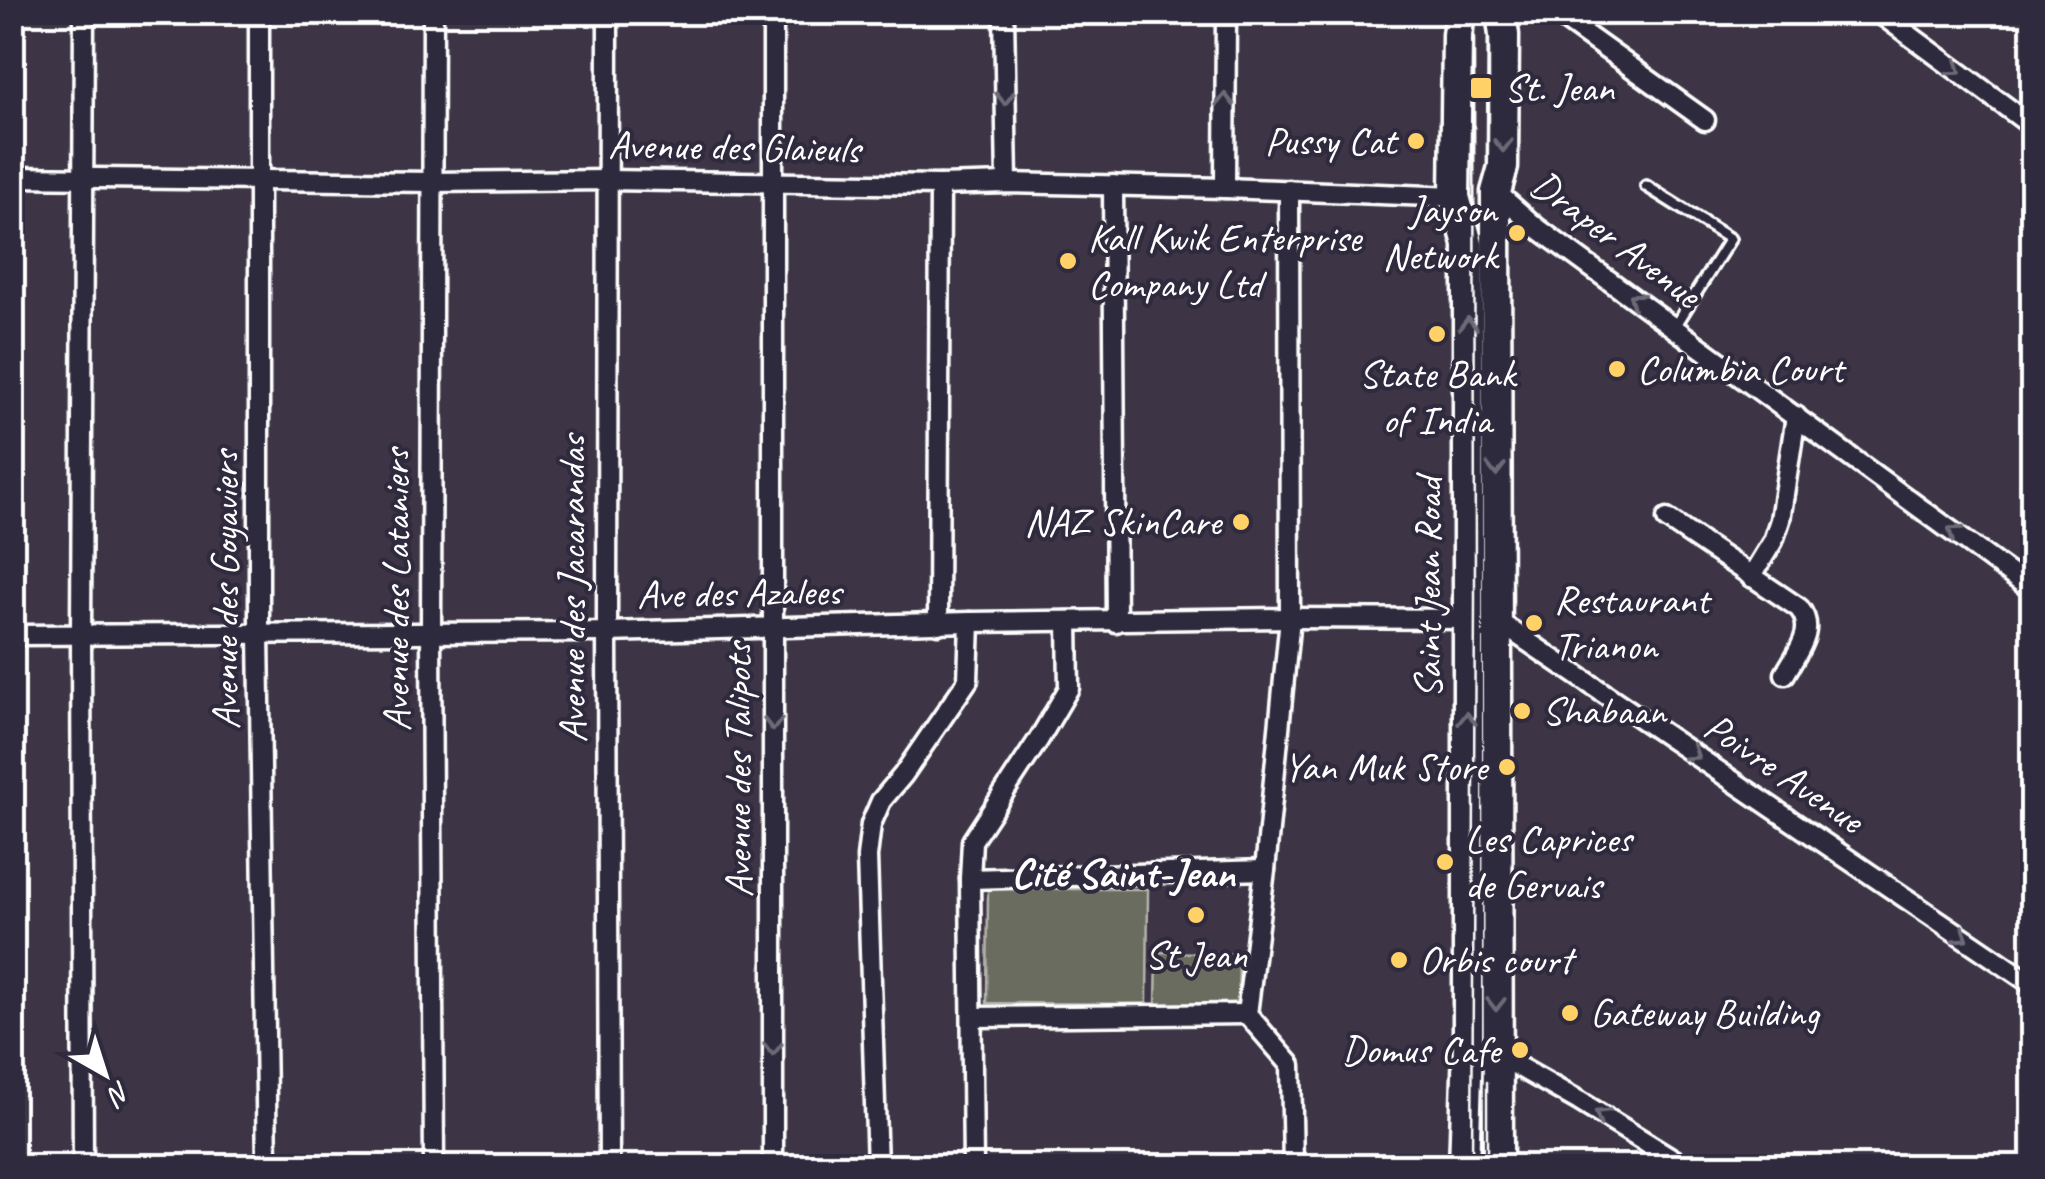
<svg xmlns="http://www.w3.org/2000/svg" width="2045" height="1179" viewBox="0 0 2045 1179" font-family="Caveat,sans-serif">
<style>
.green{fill:#6a6c5e;stroke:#b4b6ae;stroke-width:2.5}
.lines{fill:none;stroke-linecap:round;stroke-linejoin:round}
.service-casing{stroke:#fff;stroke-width:16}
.minor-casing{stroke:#fff;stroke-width:25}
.primary-casing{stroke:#fff;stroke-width:35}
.service{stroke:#2f2a3d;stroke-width:9}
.minor{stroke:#2f2a3d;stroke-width:18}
.primary{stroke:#2f2a3d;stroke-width:28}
.tram{stroke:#fff;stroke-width:2.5}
.oneway{stroke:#6d6a77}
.poi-dot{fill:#ffd166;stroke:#2f2a3d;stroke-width:4}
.labels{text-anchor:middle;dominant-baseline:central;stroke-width:8;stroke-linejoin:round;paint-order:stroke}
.poi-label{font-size:40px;fill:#fff;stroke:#2f2a3d;text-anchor:start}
.street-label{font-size:40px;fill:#fff;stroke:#2f2a3d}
.neighbourhood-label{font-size:42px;font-weight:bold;fill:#fff;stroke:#2f2a3d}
</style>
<rect width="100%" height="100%" fill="#3d3445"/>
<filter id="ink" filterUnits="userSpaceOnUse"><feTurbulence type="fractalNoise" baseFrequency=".01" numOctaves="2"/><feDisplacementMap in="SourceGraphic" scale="20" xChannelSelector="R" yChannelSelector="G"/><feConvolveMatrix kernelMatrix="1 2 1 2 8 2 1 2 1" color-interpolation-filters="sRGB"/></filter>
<g filter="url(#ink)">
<g class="green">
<polygon points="988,889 1148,889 1147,1004 987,1003"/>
<polygon points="1157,952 1239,954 1238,1007 1156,1006"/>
</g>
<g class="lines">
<defs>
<polyline id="service" points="1646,186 1730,239 1674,328"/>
<g id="minor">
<polyline points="259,12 259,635 267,1166"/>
<polyline points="433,12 431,633 434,1166"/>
<polyline points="608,12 607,632 609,1166"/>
<polyline points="773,12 773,1166"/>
<polyline points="1004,12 1007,183"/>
<polyline points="1554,12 1705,120"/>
<polyline points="1878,12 2032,126"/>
<polyline points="12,177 432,182 608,180 940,185 1007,183 1225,188 1455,197"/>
<polyline points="1113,185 1116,622"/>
<polyline points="1225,188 1226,12"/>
<polyline points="1289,190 1290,618 1265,870 1247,1014 1291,1065 1293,1166"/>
<polyline points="1496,192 1536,227 2032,590"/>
<path d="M1667,519L1799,608C1817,630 1797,652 1785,674"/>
<polyline points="1751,577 1773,541 1780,520 1796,416"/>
<polyline points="1496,620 2032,984"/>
<polyline points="938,624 940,185"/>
<polyline points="12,635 607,632 970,622 1290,618 1467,619"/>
<polyline points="970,879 1265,870"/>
<polyline points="973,1017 1247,1014"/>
<polyline points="1496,1054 1579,1101 1684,1166"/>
<polyline points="83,1166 81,635 84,12"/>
<polyline points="877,1166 867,857 871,824 881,801 903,775 968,680 970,622"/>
<polyline points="973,1166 970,879 972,841 1039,739 1069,688 1068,621"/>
</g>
<g id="primary">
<polyline points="1460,12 1457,35 1455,197 1468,244 1468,1045 1464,1166"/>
<polyline points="1498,1166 1496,192 1503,167 1504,35 1501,12"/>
</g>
</defs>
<use href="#service" class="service-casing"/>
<use href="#minor" class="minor-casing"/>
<use href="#primary" class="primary-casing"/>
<use href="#service" class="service"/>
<use href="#minor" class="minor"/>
<use href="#primary" class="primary"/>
<g class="tram">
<polyline points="1489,122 1489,37"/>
<polyline points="1472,1166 1475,598 1474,12"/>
<polyline points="1487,1166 1487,1082"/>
</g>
</g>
<defs><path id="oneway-chevron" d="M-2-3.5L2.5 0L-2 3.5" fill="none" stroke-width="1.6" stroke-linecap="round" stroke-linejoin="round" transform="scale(2.5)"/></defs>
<g class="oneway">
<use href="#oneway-chevron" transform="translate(1955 69) rotate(36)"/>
<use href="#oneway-chevron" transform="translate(1005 98) rotate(89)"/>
<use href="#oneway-chevron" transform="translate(1225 100) rotate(-90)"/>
<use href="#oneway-chevron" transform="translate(1503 145) rotate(90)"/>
<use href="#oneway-chevron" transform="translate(1635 299) rotate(-144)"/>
<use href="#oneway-chevron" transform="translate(1468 324) rotate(-90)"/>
<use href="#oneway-chevron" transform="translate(1496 469) rotate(90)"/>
<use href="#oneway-chevron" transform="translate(1954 532) rotate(-144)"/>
<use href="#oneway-chevron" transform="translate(1467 719) rotate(-90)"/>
<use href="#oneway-chevron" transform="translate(773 724) rotate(90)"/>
<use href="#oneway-chevron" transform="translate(1693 754) rotate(34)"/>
<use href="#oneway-chevron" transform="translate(1962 936) rotate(34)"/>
<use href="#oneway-chevron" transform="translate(1496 1004) rotate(90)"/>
<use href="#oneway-chevron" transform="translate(773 1049) rotate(90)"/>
<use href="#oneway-chevron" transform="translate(1601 1115) rotate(-148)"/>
</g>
</g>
<g class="poi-dot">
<rect x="1469" y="76" width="24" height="24" rx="5"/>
<circle cx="1416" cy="141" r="10"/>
<circle cx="1517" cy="233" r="10"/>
<circle cx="1068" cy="261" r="10"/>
<circle cx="1437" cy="334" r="10"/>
<circle cx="1617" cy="369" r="10"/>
<circle cx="1241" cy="522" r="10"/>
<circle cx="1534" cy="623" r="10"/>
<circle cx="1522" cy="711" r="10"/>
<circle cx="1507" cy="767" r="10"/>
<circle cx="1445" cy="862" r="10"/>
<circle cx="1196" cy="915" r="10"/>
<circle cx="1399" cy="960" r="10"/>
<circle cx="1570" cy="1013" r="10"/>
<circle cx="1520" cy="1050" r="10"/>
</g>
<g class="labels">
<g class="poi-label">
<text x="1504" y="88">St. Jean</text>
<text x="1396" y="141" text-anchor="end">Pussy Cat</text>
<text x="1497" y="210" text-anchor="end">Jayson<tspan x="1497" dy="46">Network</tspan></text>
<text x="1088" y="238">Kall Kwik Enterprise<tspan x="1088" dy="46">Company Ltd</tspan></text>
<text x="1637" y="369">Columbia Court</text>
<text x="1437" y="374" text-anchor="middle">State Bank<tspan x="1437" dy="46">of India</tspan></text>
<text x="1221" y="522" text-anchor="end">NAZ SkinCare</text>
<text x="1554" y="600">Restaurant<tspan x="1554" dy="46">Trianon</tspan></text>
<text x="1542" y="711">Shabaan</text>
<text x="1487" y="767" text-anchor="end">Yan Muk Store</text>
<text x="1465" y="839">Les Caprices<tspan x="1465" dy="46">de Gervais</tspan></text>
<text x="1196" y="955" text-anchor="middle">St Jean</text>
<text x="1419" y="960">Orbis court</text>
<text x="1590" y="1013">Gateway Building</text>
<text x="1500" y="1050" text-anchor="end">Domus Cafe</text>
</g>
<g class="street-label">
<text transform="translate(734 147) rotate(1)">Avenue des Glaieuls</text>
<text transform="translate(1616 239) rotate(37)">Draper Avenue</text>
<text transform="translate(1428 588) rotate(-90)">Saint Jean Road</text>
<text transform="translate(572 589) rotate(-90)">Avenue des Jacarandas</text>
<text transform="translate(225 590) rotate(-90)">Avenue des Goyaviers</text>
<text transform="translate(396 590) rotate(-90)">Avenue des Lataniers</text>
<text transform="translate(739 593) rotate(-1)">Ave des Azalees</text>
<text transform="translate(738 770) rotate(-90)">Avenue des Talipots</text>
<text transform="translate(1784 773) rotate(34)">Poivre Avenue</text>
</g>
<g class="neighbourhood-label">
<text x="1123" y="873">Cité Saint-Jean</text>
</g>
</g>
<rect width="2045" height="1179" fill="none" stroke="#2f2a3d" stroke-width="50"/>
<rect x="25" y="25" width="1995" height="1129" fill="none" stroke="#fff" stroke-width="4" filter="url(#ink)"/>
<g transform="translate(105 1074) rotate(141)" stroke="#2f2a3d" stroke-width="8" paint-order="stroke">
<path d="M0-8L18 38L0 25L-18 38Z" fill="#ffffff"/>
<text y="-15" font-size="28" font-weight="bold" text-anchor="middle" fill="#ffffff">N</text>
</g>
</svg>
